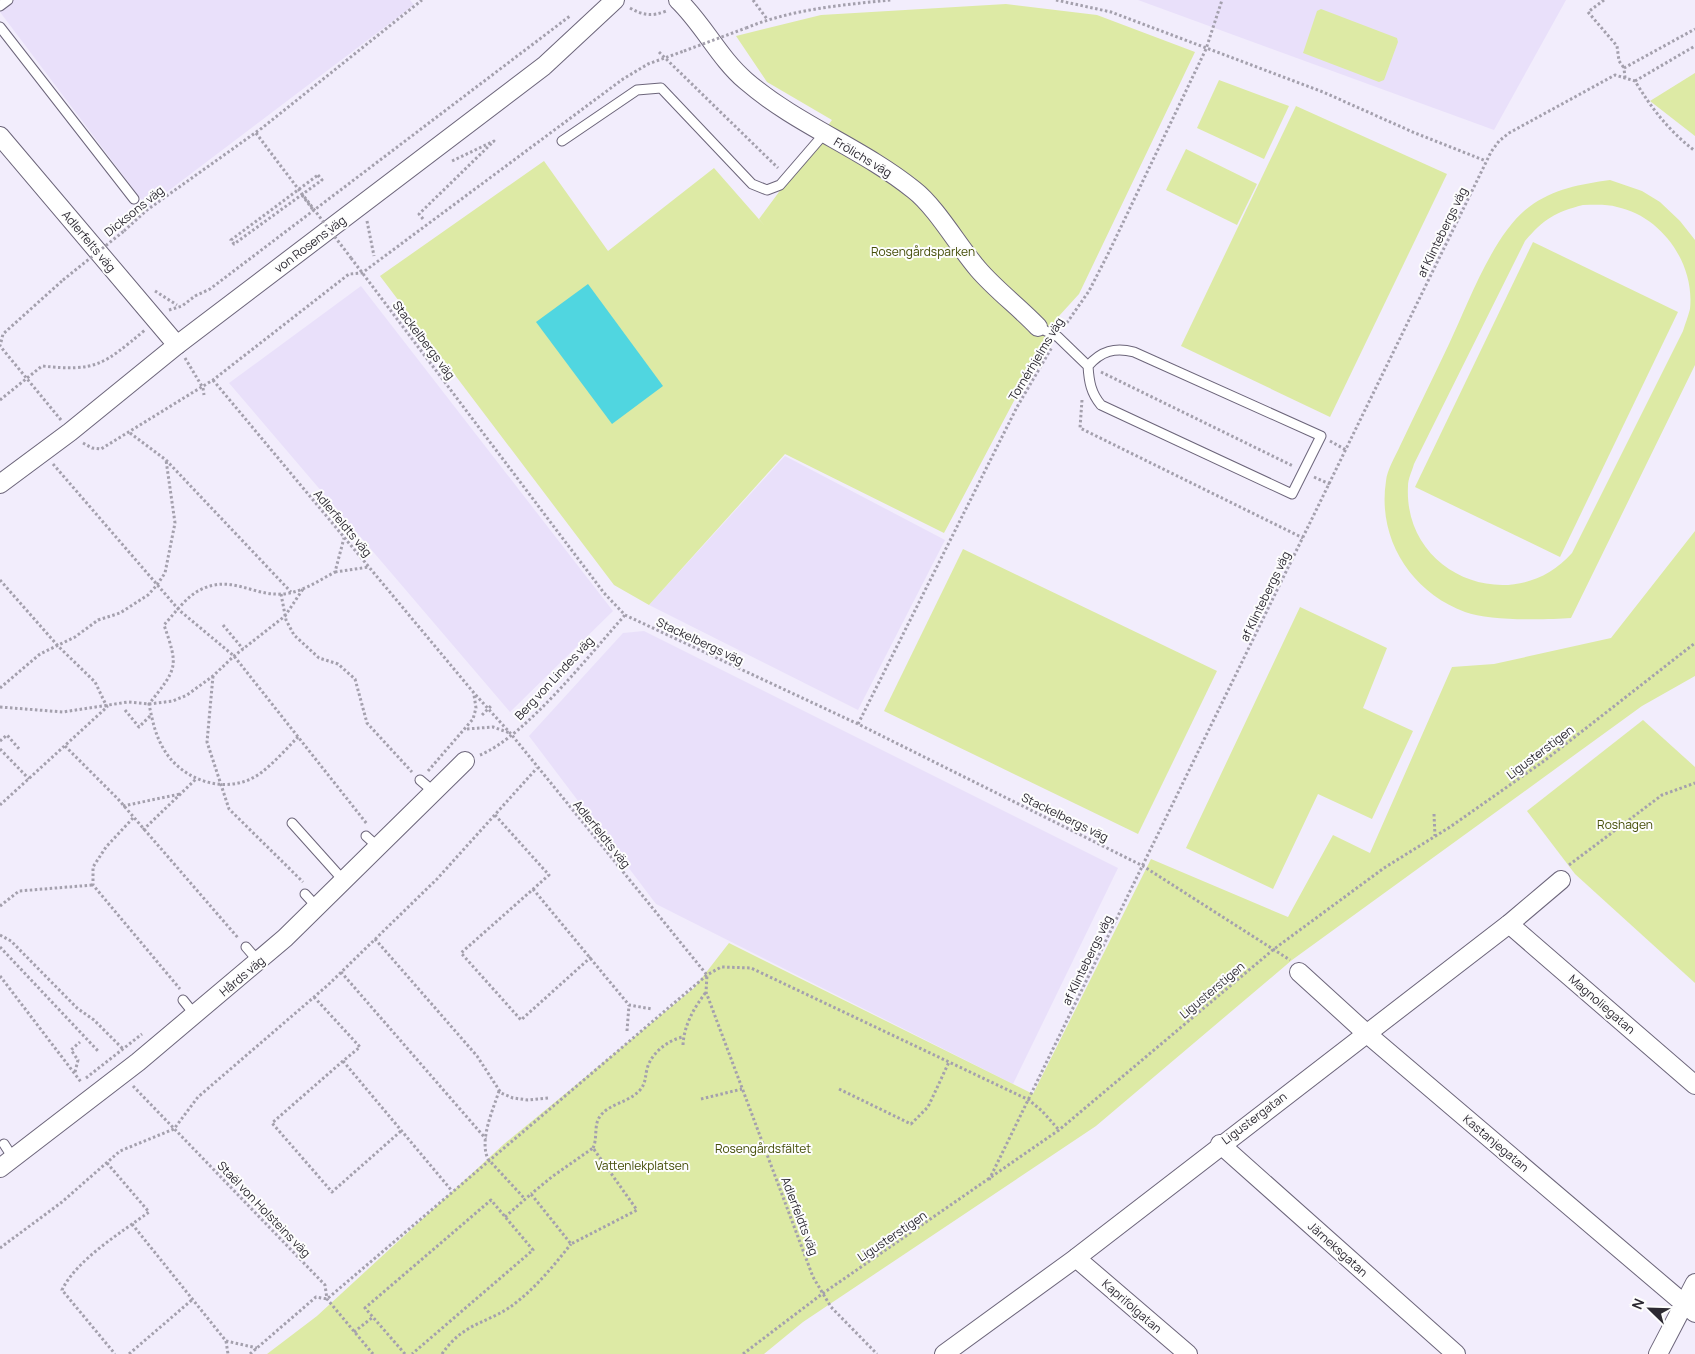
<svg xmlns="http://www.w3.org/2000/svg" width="1695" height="1354" viewBox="0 0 1695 1354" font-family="Manrope,sans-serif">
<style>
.built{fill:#e9e0fa}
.green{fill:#ddeaa5;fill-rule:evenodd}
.water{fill:#50d6e0}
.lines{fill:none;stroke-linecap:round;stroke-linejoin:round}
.lane-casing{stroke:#6c657a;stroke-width:11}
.street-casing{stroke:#6c657a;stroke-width:20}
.path{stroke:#a4a0ad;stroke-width:3;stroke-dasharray:2.5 2.5;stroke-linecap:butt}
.lane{stroke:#fff;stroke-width:9}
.street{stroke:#fff;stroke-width:18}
.path-bridge{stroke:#a4a0ad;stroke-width:3;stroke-dasharray:2.5 2.5;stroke-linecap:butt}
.labels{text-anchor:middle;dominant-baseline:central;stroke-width:4;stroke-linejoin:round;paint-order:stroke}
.street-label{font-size:12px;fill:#2c2932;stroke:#fdfdfd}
.park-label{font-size:12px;fill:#444d07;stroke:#fdfdfd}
</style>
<rect width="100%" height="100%" fill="#f2edfc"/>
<g class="built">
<polygon points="0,0 410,0 414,5 147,207 0,12"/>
<polygon points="1138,0 1566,0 1494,130"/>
<polygon points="361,286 613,611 510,712 229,383"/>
<polygon points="785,456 945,540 858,710 649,605"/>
<polygon points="644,631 1118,868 1013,1084 656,904 529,736 623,633"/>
</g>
<g class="green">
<polygon points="1006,4 1097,15 1195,52 1079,294 1059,316 944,533 785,454 649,605 614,585 380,276 544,161 608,251 714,168 764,225 759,219 832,120 767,82 736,36 821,15"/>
<polygon points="1321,9 1397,38 1398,42 1384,80 1379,82 1303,53 1317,11"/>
<polygon points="1695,73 1695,136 1650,101"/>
<polygon points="1219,80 1289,106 1264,159 1197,128"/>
<polygon points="1296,106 1447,174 1330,417 1181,346"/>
<polygon points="1186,149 1257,184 1237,225 1166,190"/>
<path d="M1610,180L1642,191L1660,202L1680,221L1695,240V365L1571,618C1544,620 1489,621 1465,612C1411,592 1377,539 1386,481C1387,470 1395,457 1400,446C1416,412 1433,378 1449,344C1468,304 1493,234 1529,207C1553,189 1581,184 1610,180ZM1583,205C1594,205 1607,204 1617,207C1661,216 1695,263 1690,309C1688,317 1685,324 1683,331L1572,553C1514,619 1403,576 1408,486C1408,479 1412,471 1414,464L1525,241C1544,219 1555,212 1583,205Z"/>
<polygon points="1533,242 1678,312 1560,557 1415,487"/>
<polygon points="1695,531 1695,676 1642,706 1292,960 1096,1126 803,1322 764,1354 267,1354 317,1316 504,1144 694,988 729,943 1033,1094 1151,859 1288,917 1333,835 1370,853 1452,667 1494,664 1611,638"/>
<polygon points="963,549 1217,671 1138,834 884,711"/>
<polygon points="1300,607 1387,648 1363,708 1413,731 1372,819 1318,794 1273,889 1186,848"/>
<polygon points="1643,720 1695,767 1695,983 1575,874 1527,811"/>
</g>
<polygon class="water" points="588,284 663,386 612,424 536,322"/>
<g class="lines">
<defs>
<g id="lane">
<polyline points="0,6 8,0"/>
<polyline points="0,27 134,199"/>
<polyline points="562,141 637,90 661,88 752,184 767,190 780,185 824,134"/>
<path d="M1038,327L1058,337L1088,366C1089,382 1091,393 1101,405L1292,494L1321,436L1134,352C1115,347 1101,351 1088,366"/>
<polyline points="420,780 434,792"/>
<polyline points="292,823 344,881"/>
<polyline points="366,836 378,847"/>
<polyline points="305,894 317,907"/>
<polyline points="246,947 259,962"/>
<polyline points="183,1000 195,1015"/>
<polyline points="4,1144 13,1158"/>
</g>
<g id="street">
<path d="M678,0C704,25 719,58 746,81C797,125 862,148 914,190C936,207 959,247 978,269C996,290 1019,307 1038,327"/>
<polyline points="0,136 177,345"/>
<polyline points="0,484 70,432 177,345 544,66 615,0"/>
<polyline points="1509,924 1695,1085"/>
<polyline points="1299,972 1366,1033 1695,1313"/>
<polyline points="1220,1144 1456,1354"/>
<polyline points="0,1168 138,1062 285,938 465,761"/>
<polyline points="1076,1258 1188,1354"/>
<polyline points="944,1354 1076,1258 1509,924 1561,880"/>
<polyline points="1658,1354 1695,1283"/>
</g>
</defs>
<use href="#lane" class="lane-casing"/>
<use href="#street" class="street-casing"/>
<g class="path">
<polyline points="753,0 767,19"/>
<polyline points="1056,0 1111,12 1323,92 1415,133 1486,161"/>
<polyline points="1604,0 1588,12 1617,46 1619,61 1624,68"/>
<path d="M630,8C642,15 652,17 666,11"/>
<path d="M746,28C792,9 842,5 891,0"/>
<polyline points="659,52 778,168"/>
<polyline points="1625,78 1624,68 1695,29"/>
<polyline points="1635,81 1695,46"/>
<polyline points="256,133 280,165"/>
<polygon points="318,175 322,180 234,244 231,240"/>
<polyline points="302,195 314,211"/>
<polyline points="423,219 419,214 494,141 450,162"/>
<polyline points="367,221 374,256"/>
<polyline points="124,231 147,210 262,128 422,0"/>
<polyline points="351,258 604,593 625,615 858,724 1143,866 1290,960"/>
<polyline points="155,291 177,305"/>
<polyline points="169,310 182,306 195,296 210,289 570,16"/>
<polyline points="1064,327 1089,291 1108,254 1206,49 1222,0"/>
<polyline points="185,358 203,388 204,395"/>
<polyline points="1101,372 1293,466"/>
<polyline points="213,380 474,693 511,734 707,975 706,992 813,1277 831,1307 877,1354"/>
<path d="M0,400L42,366C97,372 104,364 145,330"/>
<polyline points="1082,400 1080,428 1303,538"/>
<polyline points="61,420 0,346 3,334 63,280"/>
<polyline points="130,433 166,460 291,592"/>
<polyline points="1330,441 1346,450"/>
<polyline points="83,443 92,448 101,449 213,380 349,274 362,273 623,79 648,64 684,51"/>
<polyline points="53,464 179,610 234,656 367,824"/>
<polyline points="1314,477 1330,484"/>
<polyline points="335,572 369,567"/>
<polyline points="0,580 58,646 95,682 107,707 0,805"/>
<polyline points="281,594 286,620 294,635 319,658 338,664 355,679 367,723 412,772"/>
<polyline points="223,625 243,649"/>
<polyline points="213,676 207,742 229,809 303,882"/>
<polyline points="0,688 40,654 75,637 98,620 120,613 148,595 157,585 165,573 175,523 166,460"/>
<polyline points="0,707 63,712 128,702 149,704 173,701 187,695 213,676 234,656 285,616 303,589"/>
<polyline points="125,710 139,727 151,715"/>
<polyline points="482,715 492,705"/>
<polyline points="858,724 1017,407 1052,347"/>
<polyline points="467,729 493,727 510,733"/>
<path d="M298,737C287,748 275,762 262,772C230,797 182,782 163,748C155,734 152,719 149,704C177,668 179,668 164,625C174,614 187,596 200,590C231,574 252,596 282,594C301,593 318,581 335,572L344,538"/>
<polyline points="0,741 7,735 20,750"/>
<polyline points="65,746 118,799 239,939"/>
<polyline points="0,749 29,779"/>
<path d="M480,755C526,736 590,654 625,615"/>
<polyline points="428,771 473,719 476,708 474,695"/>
<polyline points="123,806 180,794"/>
<polyline points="1434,814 1435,836"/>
<polyline points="495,815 549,875 461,953 521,1020 591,957"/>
<polyline points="133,818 106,847 93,867 93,885 180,989"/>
<polyline points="143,830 196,779"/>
<polyline points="1569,865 1662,795 1695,783"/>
<polyline points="533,889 629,1005 652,1009"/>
<polyline points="0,906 19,891 93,885"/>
<polyline points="0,935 11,941 77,1008 94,1020 123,1049"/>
<polyline points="375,939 477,1056 501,1093 513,1098 528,1100 548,1098"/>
<polyline points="0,947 99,1052"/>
<polyline points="341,972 486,1139"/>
<polyline points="0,976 81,1082"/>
<polyline points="314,997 360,1047 343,1061 452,1191"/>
<polyline points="627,1031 629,1005"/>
<path d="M683,1045C684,1025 694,1008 706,992"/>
<polyline points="343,1061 272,1123 332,1192 401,1131"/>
<polyline points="75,1072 78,1060 71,1050 80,1042"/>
<polyline points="86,1078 142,1034"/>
<polyline points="133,1086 325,1285 327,1299 373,1354"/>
<polyline points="839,1089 911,1124 928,1107 949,1062"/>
<path d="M499,1091C493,1110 479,1140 488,1159L525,1199"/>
<polyline points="701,1099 742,1089"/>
<path d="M593,1148C598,1138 593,1124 601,1115C611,1103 628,1103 640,1090C646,1083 645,1077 647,1069C651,1053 668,1040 683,1037"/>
<path d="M107,1163L149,1212C122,1232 77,1259 62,1290L115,1354"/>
<path d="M989,1180L1491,152L1499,141L1509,133L1615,75L1635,81C1652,109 1669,131 1695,151"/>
<polyline points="505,1217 531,1194 571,1244 637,1210 593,1148 553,1176 531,1194"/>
<polyline points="132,1224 226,1341 257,1348"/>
<polyline points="0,1248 62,1202 120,1151 174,1129 198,1097 328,985 437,879 537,768"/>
<polyline points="354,1332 373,1317"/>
<polyline points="226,1341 228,1354"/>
<polyline points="129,1354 193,1299"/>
<polyline points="250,1354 316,1297 327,1299 707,975 721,967 751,968 1029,1100 1042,1111 1059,1130"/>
<polyline points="405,1354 365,1308 491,1200 533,1250 412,1354"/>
<path d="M442,1354C465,1320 491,1324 518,1301C538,1285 555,1264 571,1244"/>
<polyline points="743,1354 822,1294 1059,1130 1274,949 1384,868 1450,827 1544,761 1695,643"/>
</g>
<use href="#lane" class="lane"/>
<use href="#street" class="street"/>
<g class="path-bridge">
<polyline points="684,51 746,28"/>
<polyline points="280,165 351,258"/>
<polyline points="63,280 124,231"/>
</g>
</g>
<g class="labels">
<g class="street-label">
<text transform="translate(863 157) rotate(31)">Frölichs väg</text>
<text transform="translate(134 211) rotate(-39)">Dicksons väg</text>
<text transform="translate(1442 232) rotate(-64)">af Klintebergs väg</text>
<text transform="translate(89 241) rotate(50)">Adlerfelts väg</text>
<text transform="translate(310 244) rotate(-37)">von Rosens väg</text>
<text transform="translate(424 340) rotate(53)">Stackelbergs väg</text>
<text transform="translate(1036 359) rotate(-59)">Tornérhjelms väg</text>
<text transform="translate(343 523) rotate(50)">Adlerfeldts väg</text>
<text transform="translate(1265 596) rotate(-64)">af Klintebergs väg</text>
<text transform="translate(700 641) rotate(25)">Stackelbergs väg</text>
<text transform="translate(554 678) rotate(-47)">Berg von Lindes väg</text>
<text transform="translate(1540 752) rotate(-37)">Ligusterstigen</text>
<text transform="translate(1065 817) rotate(26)">Stackelbergs väg</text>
<text transform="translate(602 834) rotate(51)">Adlerfeldts väg</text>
<text transform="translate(1087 960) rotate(-64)">af Klintebergs väg</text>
<text transform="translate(242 976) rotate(-40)">Hårds väg</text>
<text transform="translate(1212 990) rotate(-40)">Ligusterstigen</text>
<text transform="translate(1602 1004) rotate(41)">Magnoliegatan</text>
<text transform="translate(1254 1118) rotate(-37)">Ligustergatan</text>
<text transform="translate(1496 1143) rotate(40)">Kastanjegatan</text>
<text transform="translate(264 1209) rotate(46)">Staël von Holsteins väg</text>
<text transform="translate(800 1216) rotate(69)">Adlerfeldts väg</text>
<text transform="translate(892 1236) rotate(-34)">Ligusterstigen</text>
<text transform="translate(1338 1249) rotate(42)">Järneksgatan</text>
<text transform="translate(1132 1306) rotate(41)">Kaprifolgatan</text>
</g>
<g class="park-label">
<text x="923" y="251">Rosengårdsparken</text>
<text x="1625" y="824">Roshagen</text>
<text x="763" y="1148">Rosengårdsfältet</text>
<text x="642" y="1165">Vattenlekplatsen</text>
</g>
</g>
<g transform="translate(1650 1309) rotate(293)" stroke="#fdfdfd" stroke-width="4" paint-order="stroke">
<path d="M0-4L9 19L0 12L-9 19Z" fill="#2c2932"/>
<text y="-8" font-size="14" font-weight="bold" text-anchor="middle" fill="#2c2932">N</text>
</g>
</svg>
